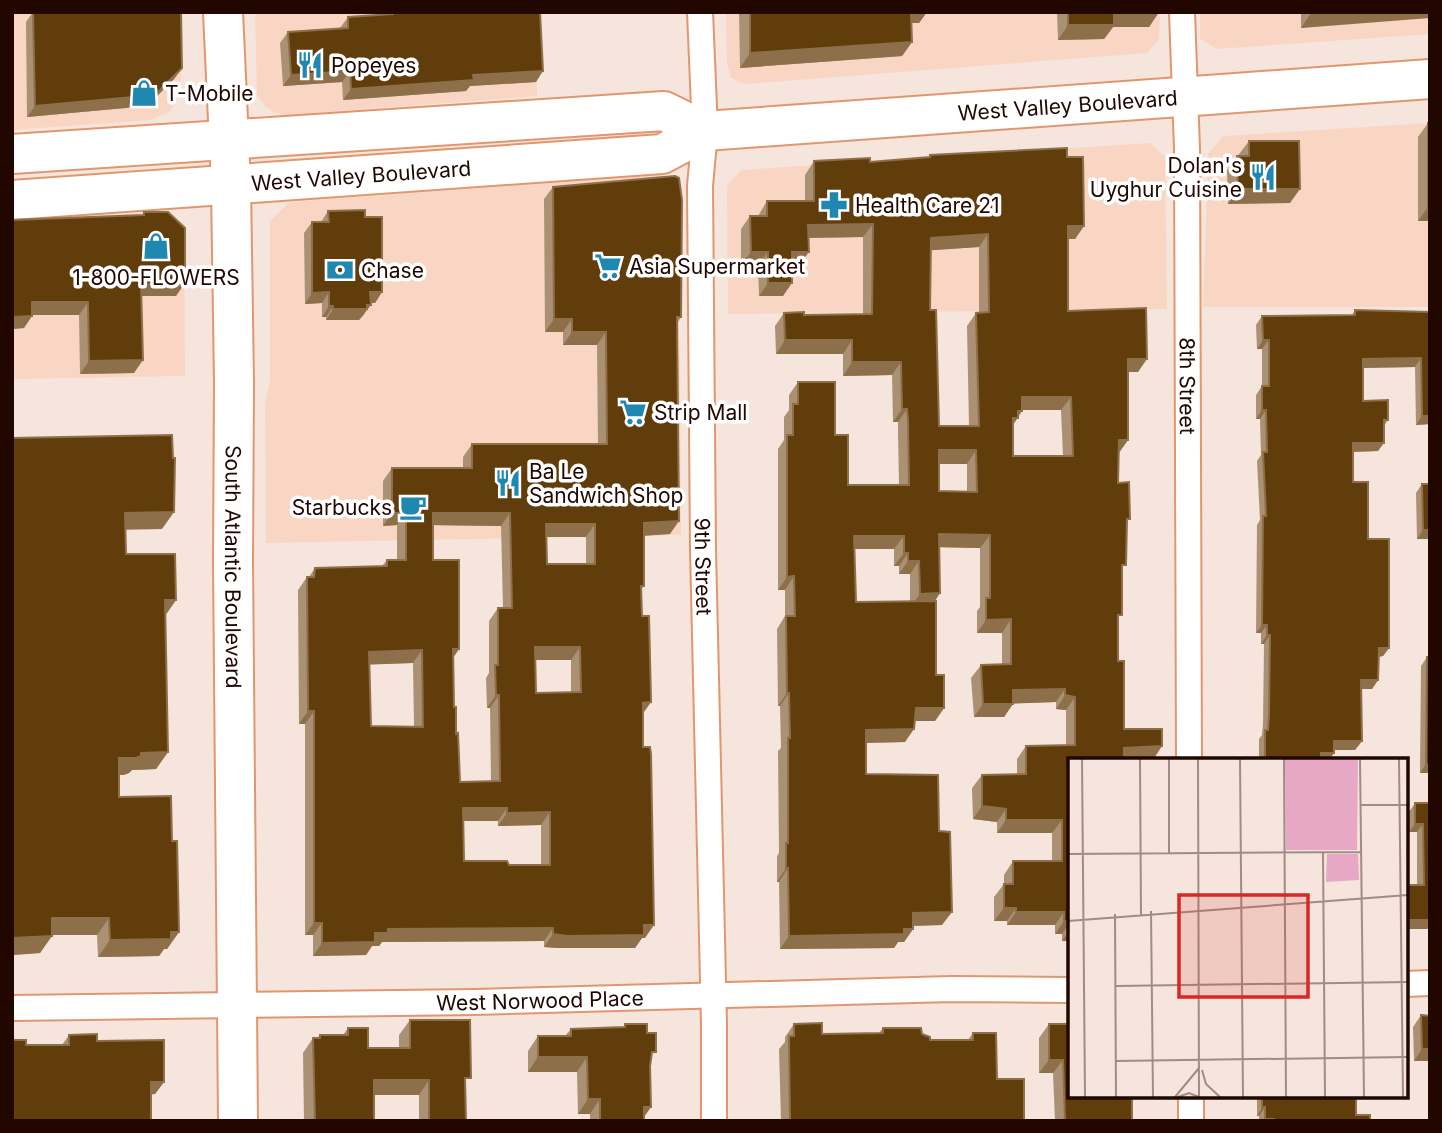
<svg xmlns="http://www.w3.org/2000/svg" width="1442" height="1133" viewBox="0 0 1442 1133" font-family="Inter,sans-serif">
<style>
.built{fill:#f9d6c4}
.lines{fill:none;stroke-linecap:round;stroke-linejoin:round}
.minor-casing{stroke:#e1976d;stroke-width:28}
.primary-casing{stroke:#e1976d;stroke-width:42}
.minor{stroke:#fff;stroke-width:24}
.primary{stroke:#fff;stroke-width:38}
.wall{fill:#ab9174;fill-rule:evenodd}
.shaded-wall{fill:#8d6f4a}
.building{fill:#613d0c;stroke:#8d6f4a;stroke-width:2;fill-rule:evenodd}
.labels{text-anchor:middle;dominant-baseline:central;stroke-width:7;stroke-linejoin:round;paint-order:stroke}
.poi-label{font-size:21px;fill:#210700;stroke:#fff;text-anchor:start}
.street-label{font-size:21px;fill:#210700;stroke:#fff}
.inset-road{fill:none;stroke:#a08c84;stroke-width:2}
.view{fill:#d62828;fill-opacity:0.15;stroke:#d62828;stroke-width:3.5}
.inset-edge{fill:none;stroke:#210700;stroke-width:3.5}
</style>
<rect width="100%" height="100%" fill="#f5e5dc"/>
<g class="built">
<polygon points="12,12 181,12 181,85 177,99 170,111 151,120 12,130"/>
<polygon points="255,12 536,12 537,96 286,115 276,113 266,107 257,95"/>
<polygon points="726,12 1160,12 1159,39 1147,53 745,84 731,78 727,63"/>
<polygon points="1200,12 1430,12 1430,34 1217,49 1200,39"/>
<polygon points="1430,123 1430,307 1203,307 1208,154 1223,136"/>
<polygon points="1150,143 1165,157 1167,309 728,314 727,186 741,170"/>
<polygon points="662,175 673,185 680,364 681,535 266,543 265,404 270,380 270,221 290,202"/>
<polygon points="161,212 174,215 184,232 185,376 12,379 12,221"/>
</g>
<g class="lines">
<defs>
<g id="minor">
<path id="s1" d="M700,12L705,131L700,186L703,549L714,1024V1121"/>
<path id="s2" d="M1182,12L1187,149L1189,760"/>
<polyline points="1405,984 1430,983"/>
<path id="s3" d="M12,1008L475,1002L951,989L1069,990"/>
<polyline points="1191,1096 1191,1121"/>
</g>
<g id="primary">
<path id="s4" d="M223,12L231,185L234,383L233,562L238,1121"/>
<polyline points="12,154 664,111 705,131"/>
<path id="s5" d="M12,200L662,154L705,131L1430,79"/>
</g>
</defs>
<use href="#minor" class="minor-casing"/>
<use href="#primary" class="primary-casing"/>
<use href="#minor" class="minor"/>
<use href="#primary" class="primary"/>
</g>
<g class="wall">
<polygon points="33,12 181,12 182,68 174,79 147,106 27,117 26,22"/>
<polygon points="385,12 540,12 536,82 470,86 466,91 343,100 342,82 283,86 280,43 288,32 340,28 348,17 385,15"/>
<polygon points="739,12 927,12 919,23 912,23 912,42 902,56 740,68"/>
<polygon points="1057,12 1159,12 1149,27 1113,27 1104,39 1058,40"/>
<polygon points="1301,12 1430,12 1301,28"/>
<polygon points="1428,123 1430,221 1418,221 1418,137"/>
<polygon points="1249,141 1290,203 1228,204 1227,170"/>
<path d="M930,155L1067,157L1084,226L1075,239H1068V311L1138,372H1128L1119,453L1118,483L1127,522L1118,621V661L1124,729L1153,760H1069V941H1062V934H1055V925H1007V921H994V897L1004,884V875L1013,861H1052V833H997V822L973,819L972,788L982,775L1017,774V759L1026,746L1066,745V710L1056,709V702L1013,703L1004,717H974L971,678L981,665H1002V633H977V611L980,607V548L939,547L940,593L935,601L936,675L944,708L935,721H915L905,742L866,743V774L939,831L942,925L913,926V929L904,942H898L894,948L780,949L779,882H777V856L779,853L778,751L781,748L780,706H778L777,629L785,616V590H778V449L784,440V417L789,410V395L798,382L835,435L848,485H899L898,433V422H893L892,375L843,376V354H776L775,326L784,313L804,315L863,314V237L808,238L799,265H792L783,296H759L758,265H741V229L750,216H758L767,201H805V175L814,161L870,162L928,157ZM979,247V313H976L967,326L969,426H939L930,310V250ZM1022,410H1061L1063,456H1013V425ZM939,464H967V491H939ZM854,549H894V566H899V574H910V601L856,602Z"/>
<path d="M553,187L681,317L677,324L670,534L644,536V586L641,589L645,938H642L635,948H558L544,947V941L382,942L379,946H372L366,955L313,956V935H305V724H299L298,590L307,577H309L315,568L382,566L387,560H397V525L383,526V481L392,468H463V457L472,444H598L597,345H563V332H545L544,199ZM433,525L501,526L503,608H498L489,621V673L486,678L487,708H490L491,781L460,782L454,707L453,658L459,649L433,560ZM546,537H586V564H547ZM536,660H571V692L536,693ZM413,663L414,727L371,726L369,664ZM463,821H498V826L541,825V865H509L464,861Z"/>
<polygon points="328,211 365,217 382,292 375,303 371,303 363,316 359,320 326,320 326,317 322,317 322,303 305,304 304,233 312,222 321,222"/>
<polygon points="144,212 176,296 142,296 134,373 80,374 79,315 32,315 24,328 12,329 12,220 142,215"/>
<polygon points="1355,310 1430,312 1430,424 1416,425 1415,367 1363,368 1363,401 1388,420 1384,426 1378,451 1353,452 1353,482 1368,539 1389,648 1383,656 1379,657 1378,680 1372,689 1361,689 1362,741 1355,750 1334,750 1334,753 1329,760 1259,760 1259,739 1262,735 1263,724 1264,644 1261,644 1261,633 1256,633 1257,525 1260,520 1257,461 1261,455 1260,419 1256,419 1256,395 1262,386 1262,349 1257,349 1256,325 1262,316 1352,315"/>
<polygon points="12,438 162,529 125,529 126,554 176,600 165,616 168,752 156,769 132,770 129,773 119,775 119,797 172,841 179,932 167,949 164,949 159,956 98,957 97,935 52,935 40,953 12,955"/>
<polygon points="1422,484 1430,539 1417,539 1416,493"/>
<polygon points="1427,657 1430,773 1420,773 1421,666"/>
<polygon points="1415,803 1430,803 1430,929 1405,929 1417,885 1417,832 1409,832 1409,812"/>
<polygon points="1421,1015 1430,1061 1414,1061 1413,1027"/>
<polygon points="410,1020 466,1085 466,1121 419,1121 419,1095 374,1095 374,1121 304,1121 303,1053 313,1038 317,1038 320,1035 343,1035 348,1028 368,1048 399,1048 399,1035"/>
<polygon points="625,1024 647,1033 651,1059 651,1107 644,1117 644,1121 590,1121 590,1114 578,1114 577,1072 528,1072 528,1051 538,1036 565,1036 571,1029 623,1027"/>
<polygon points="794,1024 822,1034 879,1033 883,1028 922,1034 930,1040 968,1040 973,1033 997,1079 1024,1121 781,1121 779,1049 785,1042 785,1037"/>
<polygon points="1049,1024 1069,1024 1069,1096 1132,1121 1055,1121 1053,1073 1039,1073 1039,1038"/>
<polygon points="69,1035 97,1041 164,1082 155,1094 12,1121 26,1045 62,1045"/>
<polygon points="1257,1096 1356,1096 1356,1115 1370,1121 1259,1121 1259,1116 1257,1116"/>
</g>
<g class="shaded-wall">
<polygon points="909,12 927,12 919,23 901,23"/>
<polygon points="1159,12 1149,27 1113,27 1104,39 1058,40 1068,25 1114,13"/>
<polygon points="1326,12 1430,12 1430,18 1301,28 1311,13"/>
<polygon points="912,42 902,56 740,68 750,53"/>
<polygon points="182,68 174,79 147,106 27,117 35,106"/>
<polygon points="350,71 342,82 283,86 291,75"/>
<polygon points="543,71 536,82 470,86 466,91 343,100 351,89 473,75"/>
<polygon points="1238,189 1300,189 1290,203 1228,204"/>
<polygon points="1428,207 1430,207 1430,221 1418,221"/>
<polygon points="873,224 863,237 799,238 808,225"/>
<polygon points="1068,226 1084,226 1075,239 1058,239"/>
<polygon points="988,234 979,247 921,251 931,238"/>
<polygon points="751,252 768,252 758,265 741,265"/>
<polygon points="792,252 809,252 799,265 783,265"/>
<polygon points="185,283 176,296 133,296 141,284"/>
<polygon points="768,283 792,283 783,296 759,296"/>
<polygon points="329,292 322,303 305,304 312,293"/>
<polygon points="370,292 382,292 375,303 363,303"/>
<polygon points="32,302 88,302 79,315 23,315"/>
<polygon points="371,305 359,320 326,320 333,309"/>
<polygon points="329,306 333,306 326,317 322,317"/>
<polygon points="32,316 24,328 12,329 12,317"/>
<polygon points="554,319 572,319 563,332 545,332"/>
<polygon points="572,332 606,332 597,345 563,345"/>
<polygon points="785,340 852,340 843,354 776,354"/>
<polygon points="1263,340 1269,340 1262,349 1257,349"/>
<polygon points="1421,358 1415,367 1357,368 1363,359"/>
<polygon points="1128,359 1147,359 1138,372 1119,372"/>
<polygon points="143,360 134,373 80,374 89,361"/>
<polygon points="852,362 901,362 892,375 843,376"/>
<polygon points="1022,397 1071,397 1061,410 1013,410"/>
<polygon points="902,409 907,409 898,422 893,422"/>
<polygon points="1262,410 1266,410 1260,419 1256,419"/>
<polygon points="1018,411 1022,411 1009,431 1003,431"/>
<polygon points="1422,416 1430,416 1430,424 1416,425"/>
<polygon points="1119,440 1128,440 1119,453"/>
<polygon points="1353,443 1384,443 1378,451 1346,452"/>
<polygon points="939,450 976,450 967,464 929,464"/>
<polygon points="174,512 162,529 113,530 125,513"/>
<polygon points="392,513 406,513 397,525 383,526"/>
<polygon points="433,513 510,513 501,526 424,525"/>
<polygon points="679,521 670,534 635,536 644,523"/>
<polygon points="546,524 595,524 586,537 537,537"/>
<polygon points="1423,530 1430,530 1430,539 1417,539"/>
<polygon points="939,534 990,535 980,548 930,547"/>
<polygon points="854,536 904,536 894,549 844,549"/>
<polygon points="904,553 908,553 899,566 894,566"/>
<polygon points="908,561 919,561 910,574 899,574"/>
<polygon points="794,576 785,590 778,590 787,577"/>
<polygon points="940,593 931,606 910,607 920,594"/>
<polygon points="165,600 176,600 164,617"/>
<polygon points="1011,619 1002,633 977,633 986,620"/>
<polygon points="1262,625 1267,625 1261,633 1256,633"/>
<polygon points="1267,635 1270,635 1264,644 1261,644"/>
<polygon points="535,647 580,647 571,660 526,660"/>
<polygon points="1379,648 1389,648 1383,656 1373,657"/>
<polygon points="453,649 459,649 450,662"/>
<polygon points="422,650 413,663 360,665 369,652"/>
<polygon points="1361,680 1378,680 1372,689 1355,689"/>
<polygon points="1065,689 1056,702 1003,704 1013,690"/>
<polygon points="787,693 789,693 780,706 778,706"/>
<polygon points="496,695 499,695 490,708 487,708"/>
<polygon points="1065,695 1075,697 1066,710 1056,709"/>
<polygon points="651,702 642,715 643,703"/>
<polygon points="983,704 1013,704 1004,717 974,717"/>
<polygon points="916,708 944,708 935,721 907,721"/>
<polygon points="308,711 314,711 305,724 299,724"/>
<polygon points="914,729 905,742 857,743 866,730"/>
<polygon points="1334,741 1362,741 1355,750 1328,750"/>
<polygon points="1162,746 1153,760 1115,760 1124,748"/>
<polygon points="168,752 156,769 132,770 129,773 124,775 107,775 119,758 141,753"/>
<polygon points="1321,753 1334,753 1329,760 1316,760"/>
<polygon points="1426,764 1430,764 1430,773 1420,773"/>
<polygon points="982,806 1006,809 997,822 973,819"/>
<polygon points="463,808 507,808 498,821 454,821"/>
<polygon points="550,812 541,825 498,826 507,813"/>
<polygon points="1006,820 1062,820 1052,833 997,833"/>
<polygon points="1415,824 1423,824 1417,832 1409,832"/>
<polygon points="786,868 788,868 779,882 777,882"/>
<polygon points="1004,908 1016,908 1007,921 994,921"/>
<polygon points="952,912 942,925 904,926 913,913"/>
<polygon points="1016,912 1064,912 1055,925 1007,925"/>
<polygon points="52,918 109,918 97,935 40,935"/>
<rect x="1405" y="920" width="25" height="9"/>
<polygon points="1064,921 1069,921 1069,924 1062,934 1055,934"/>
<polygon points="314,923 322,923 313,935 305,935"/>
<polygon points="644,925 654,925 645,938 642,938 635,948 558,948 544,947 553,934"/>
<polygon points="553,928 544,941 382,942 379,946 372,946 366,955 313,956 322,943 375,933 388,929"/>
<polygon points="913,929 904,942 898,942 894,948 780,949 789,936"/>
<polygon points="1069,931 1069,941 1062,941"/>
<polygon points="171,932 179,932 167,949 164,949 159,956 98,957 110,940"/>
<polygon points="52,936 40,953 12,955 12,938"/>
<polygon points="1422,1049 1430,1049 1430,1061 1414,1061"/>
<polygon points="538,1057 587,1057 577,1072 528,1072"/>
<polygon points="1049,1060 1063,1060 1053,1073 1039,1073"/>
<polygon points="374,1080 429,1080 419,1095 363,1095"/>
<polygon points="151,1082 164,1082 155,1094 142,1094"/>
<polygon points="588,1099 600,1099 590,1114 578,1114"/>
<polygon points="644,1107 651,1107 641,1121"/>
<polygon points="1265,1107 1259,1116 1257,1116 1262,1108"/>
</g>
<g class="building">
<polygon points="33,12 181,12 182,68 155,95 35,106"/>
<polygon points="393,12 540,12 543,71 473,75 474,80 351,89 350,71 291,75 288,32 348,28 348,17 393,14"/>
<polygon points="750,12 911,12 912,42 750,53"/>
<polygon points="1068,12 1159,12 1114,13 1114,25 1068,25"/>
<rect x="1428" y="123" width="2" height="84"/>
<polygon points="1249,141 1299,141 1300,189 1238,189 1237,156 1249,156"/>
<path d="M1067,148V157H1083L1084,226H1068V311L1146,308L1147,359H1128V440H1119L1118,483L1129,482L1130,519H1127L1126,565H1122V615H1118V661H1124V729H1162V746L1124,748V760H1069V921H1064V912H1016V908H1004V884H1013V861H1062V820H1006V809L982,806V775L1026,774V746L1075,745V697L1065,695V689L1013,690V704H983L981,665L1011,664V619L986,620V598H990V535L939,534L940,593L920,594L919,561H908V553H904V536H854L856,602L936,601V675H944V708H916L914,729L866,730V774L938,775L939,831L950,832L952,912L913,913V929H904V934L789,936L788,868H786V843H788V738H790L789,693H787L786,616H795L794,576L787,577V435H793V404H798V382H835V435H848V485H909L908,420L907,409H902L901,362H852V340H785L784,313L804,312V315L872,314L873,224L808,225L809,252H792V283H768V252H751L750,216H767V201H814V161L870,158V162L930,157V155ZM988,234L989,312L976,313L979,426H939L936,310H930L931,238ZM1022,397H1071L1073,456H1013V418H1018V411H1022ZM939,450H976L977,492L939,491Z"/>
<path d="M675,176L679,178L682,200L681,317H677L679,521L644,523V586H641L642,616H649L651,700V702L643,703V747H650L651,754L654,925H644V935L567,936L553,934V928L388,929V933H375V942L322,943V923H314V711H308L307,577H314L315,568L387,566V560H406V513H392V468H472V444H607L606,332H572V319H554L553,187ZM433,513H510L512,608H498V665H495L496,695H499L500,781L460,782L458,733L456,734V707H454L453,649H459V560H433ZM546,524H595V564H547ZM535,647H580L581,692L536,693ZM422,650L423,727L371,726L369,652ZM463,808H507V813L550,812V865H509L507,861H464Z"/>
<polygon points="365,210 365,217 382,217 382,292 370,292 371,305 367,305 367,309 333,309 333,306 329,306 329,292 312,293 312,222 329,222 328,211"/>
<polygon points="144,212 168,212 185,228 185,283 141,284 143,360 89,361 88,302 32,302 32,316 12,317 12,220 144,215"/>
<polygon points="1355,310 1430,312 1430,416 1422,416 1421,358 1363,359 1363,401 1388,400 1388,420 1384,420 1384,443 1353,443 1353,482 1368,482 1368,539 1389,539 1389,648 1379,648 1378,680 1361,680 1362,741 1334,741 1334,753 1321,753 1321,760 1265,760 1265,730 1268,730 1269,715 1270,635 1267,635 1267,625 1262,625 1263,516 1266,516 1263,452 1267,452 1266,410 1262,410 1262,386 1269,386 1269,340 1263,340 1262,316 1355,315"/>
<polygon points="172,435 173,458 175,458 174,512 125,513 126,554 175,554 176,600 165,600 168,752 141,753 141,756 136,758 119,758 119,797 171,796 172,841 177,841 179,932 171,932 171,939 110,940 109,918 52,918 52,936 12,938 12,438"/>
<polygon points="1422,484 1430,484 1430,530 1423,530"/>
<polygon points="1427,657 1430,657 1430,764 1426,764"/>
<polygon points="1415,803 1430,803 1430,920 1405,920 1405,885 1424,885 1423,824 1415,824"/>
<polygon points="1421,1015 1430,1016 1430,1049 1422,1049"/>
<polygon points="410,1020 470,1020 471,1078 465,1078 466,1121 423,1121 429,1121 429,1080 374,1080 374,1121 315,1121 313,1038 320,1038 320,1035 348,1035 348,1028 368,1028 368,1048 410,1048"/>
<polygon points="822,1023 822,1034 883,1033 883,1028 921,1028 922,1034 930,1037 930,1040 973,1040 973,1033 996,1033 997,1079 1024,1079 1024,1121 790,1121 789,1036 794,1036 794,1024"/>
<polygon points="625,1024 647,1024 647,1033 656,1033 656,1052 652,1052 650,1066 651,1107 644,1107 644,1121 600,1121 600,1099 588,1099 587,1057 538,1057 538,1036 571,1036 571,1029 625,1027"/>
<polygon points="1049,1024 1069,1024 1069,1096 1132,1096 1132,1121 1065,1121 1063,1060 1049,1060"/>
<polygon points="97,1034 97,1041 164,1040 164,1082 151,1082 151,1121 12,1121 12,1040 26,1040 26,1045 69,1045 69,1035"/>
<polygon points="1262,1096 1356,1096 1356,1115 1370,1115 1370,1121 1274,1121 1274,1119 1265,1119 1265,1107 1262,1108"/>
</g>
<defs>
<symbol id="restaurant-bare" viewBox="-9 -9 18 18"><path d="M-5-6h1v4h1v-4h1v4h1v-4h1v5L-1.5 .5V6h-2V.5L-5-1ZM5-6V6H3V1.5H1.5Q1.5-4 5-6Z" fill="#1f88b0" stroke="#fff" stroke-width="2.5" paint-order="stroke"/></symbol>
<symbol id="shop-bare" viewBox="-9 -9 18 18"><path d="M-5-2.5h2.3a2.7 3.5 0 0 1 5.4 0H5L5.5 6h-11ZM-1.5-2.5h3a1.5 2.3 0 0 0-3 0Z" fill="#1f88b0" stroke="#fff" stroke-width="2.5" paint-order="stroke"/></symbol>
<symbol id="pharmacy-bare" viewBox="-9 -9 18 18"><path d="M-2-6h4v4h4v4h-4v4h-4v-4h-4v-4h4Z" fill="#1f88b0" stroke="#fff" stroke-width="2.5" paint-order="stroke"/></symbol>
<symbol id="supermarket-bare" viewBox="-9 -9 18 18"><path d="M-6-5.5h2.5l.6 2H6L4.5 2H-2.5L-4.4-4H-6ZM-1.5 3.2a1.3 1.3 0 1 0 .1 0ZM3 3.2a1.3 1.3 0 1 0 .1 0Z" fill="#1f88b0" stroke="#fff" stroke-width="2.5" paint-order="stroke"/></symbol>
<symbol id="bank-bare" viewBox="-9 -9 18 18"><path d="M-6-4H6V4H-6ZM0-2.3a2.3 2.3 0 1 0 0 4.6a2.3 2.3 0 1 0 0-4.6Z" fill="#1f88b0" stroke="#fff" stroke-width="2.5" paint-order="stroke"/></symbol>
<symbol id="cafe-bare" viewBox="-9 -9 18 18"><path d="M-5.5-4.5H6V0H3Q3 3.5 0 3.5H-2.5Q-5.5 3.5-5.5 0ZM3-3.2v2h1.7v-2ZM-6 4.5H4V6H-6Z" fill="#1f88b0" stroke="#fff" stroke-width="2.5" paint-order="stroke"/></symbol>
</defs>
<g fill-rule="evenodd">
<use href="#restaurant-bare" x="291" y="46" width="38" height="38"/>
<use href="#shop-bare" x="125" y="74" width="38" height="38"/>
<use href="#restaurant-bare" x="1244" y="158" width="38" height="38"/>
<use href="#pharmacy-bare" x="815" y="186" width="38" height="38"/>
<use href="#shop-bare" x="137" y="227" width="38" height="38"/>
<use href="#supermarket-bare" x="589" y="247" width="38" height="38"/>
<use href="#bank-bare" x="321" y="251" width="38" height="38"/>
<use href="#supermarket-bare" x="614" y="393" width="38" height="38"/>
<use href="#restaurant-bare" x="489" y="464" width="38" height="38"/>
<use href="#cafe-bare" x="394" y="488" width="38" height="38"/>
</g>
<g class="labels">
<g class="poi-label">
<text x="331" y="65">Popeyes</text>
<text x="165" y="93">T-Mobile</text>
<text x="1242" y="165" text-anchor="end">Dolan's<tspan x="1242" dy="24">Uyghur Cuisine</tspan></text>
<text x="855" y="205">Health Care 21</text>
<text x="629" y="266">Asia Supermarket</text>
<text x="361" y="270">Chase</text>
<text x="156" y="277" text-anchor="middle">1-800-FLOWERS</text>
<text x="654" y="412">Strip Mall</text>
<text x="529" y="471">Ba Le<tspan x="529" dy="24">Sandwich Shop</tspan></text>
<text x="392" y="507" text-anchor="end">Starbucks</text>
</g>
<g class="street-label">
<text stroke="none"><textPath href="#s5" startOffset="1064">West Valley Boulevard</textPath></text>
<text stroke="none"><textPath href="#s5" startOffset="350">West Valley Boulevard</textPath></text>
<text stroke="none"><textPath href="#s2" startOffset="374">8th Street</textPath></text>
<text stroke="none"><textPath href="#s4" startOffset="555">South Atlantic Boulevard</textPath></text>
<text stroke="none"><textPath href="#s1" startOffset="555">9th Street</textPath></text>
<text stroke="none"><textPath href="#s3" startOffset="528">West Norwood Place</textPath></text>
</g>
</g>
<g transform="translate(1068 758)">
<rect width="340" height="340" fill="#f5e5dc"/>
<path d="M217,1H290L289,92H218ZM290,96L291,122L258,124L259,96Z" fill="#e6a8c5"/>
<path class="inset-road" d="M14,1L17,339M72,1L73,157M101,1V95M130,1L131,339M172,1L175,339M216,1L218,339M292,1L296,339M331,1L335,339M293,47H340M255,94L257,339M0,96L293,94M83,153L85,339M47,156L48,339M0,163L340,137M48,228L340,224M48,303L340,299M134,312L138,326L152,339M107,339L131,310M110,339L121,335L131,339"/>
<path class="view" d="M111,137H240V239H111Z"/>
<rect width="340" height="340" class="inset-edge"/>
</g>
<rect width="1442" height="1133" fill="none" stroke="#210700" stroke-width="28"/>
</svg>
